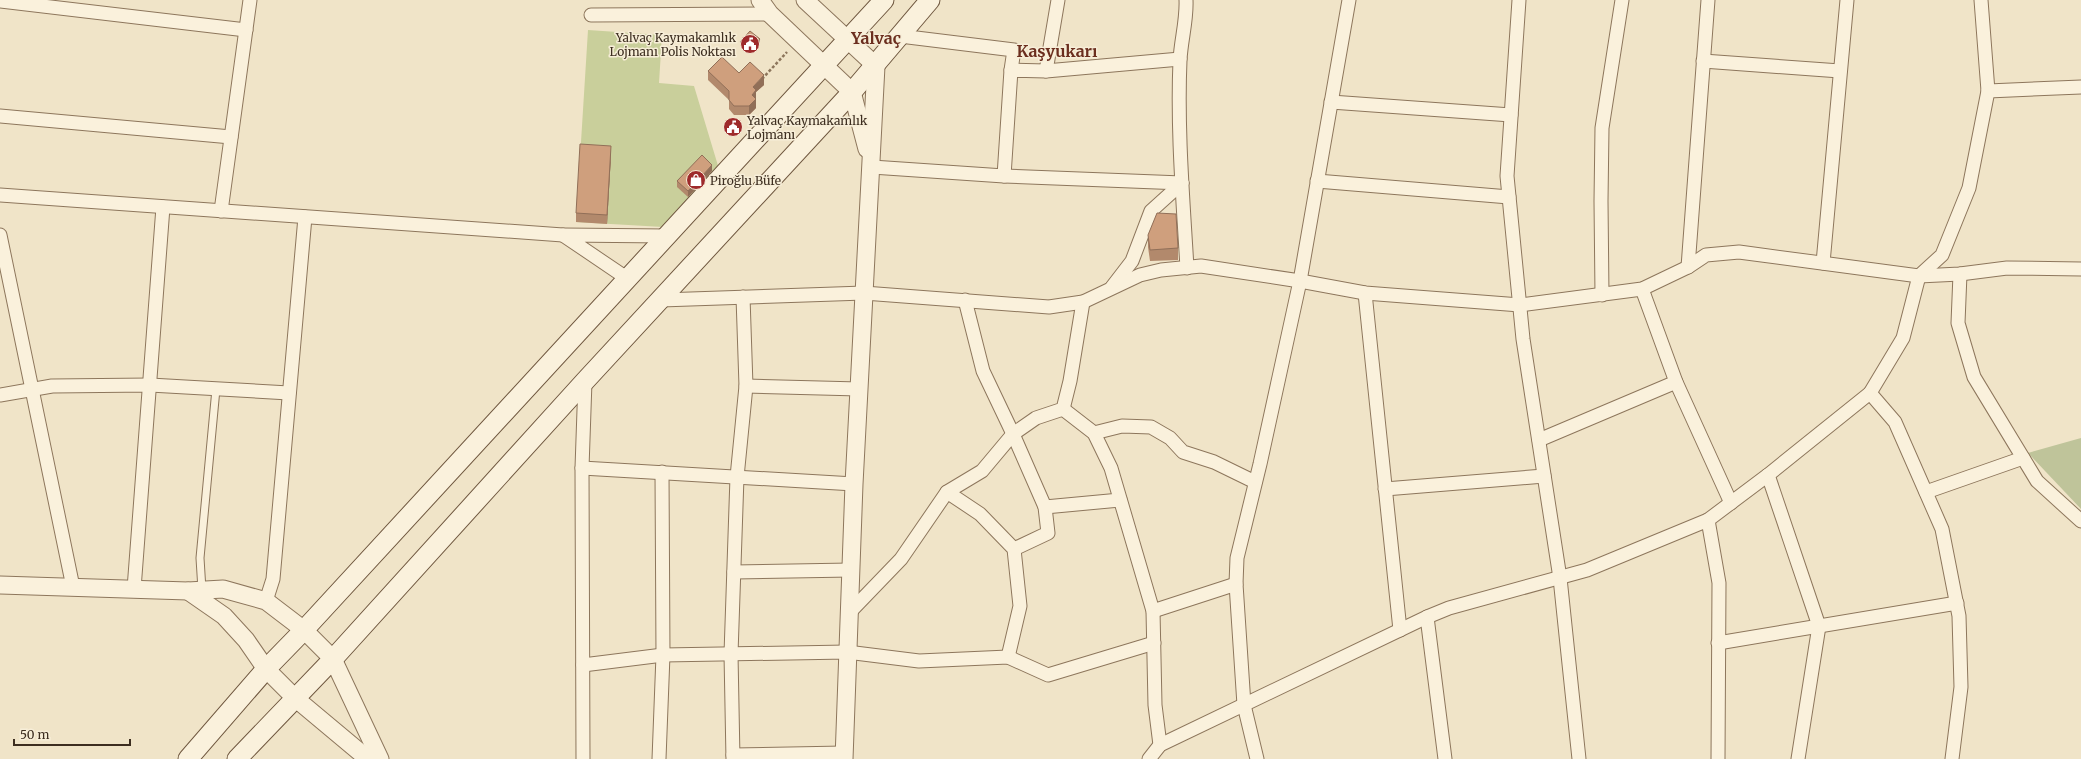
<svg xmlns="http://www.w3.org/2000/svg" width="2081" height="759" viewBox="0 0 2081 759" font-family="Merriweather,serif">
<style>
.green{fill:#c9cf9b}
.cemetery{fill:#bfc49a}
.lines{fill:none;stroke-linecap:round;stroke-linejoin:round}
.service-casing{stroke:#8d765c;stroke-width:9}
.minor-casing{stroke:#8d765c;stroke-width:15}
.tertiary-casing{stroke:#8d765c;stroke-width:19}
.secondary-casing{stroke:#6f573f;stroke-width:21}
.path{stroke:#8d765c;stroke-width:2.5;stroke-dasharray:3 2;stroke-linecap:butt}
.service{stroke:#faf1dc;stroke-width:7}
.minor{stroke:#faf1dc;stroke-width:13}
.tertiary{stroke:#faf1dc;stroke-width:17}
.secondary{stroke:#faf1dc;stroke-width:19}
.wall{fill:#b2896c}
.shaded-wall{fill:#916f58}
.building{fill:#cf9f7d;stroke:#916f58}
.labels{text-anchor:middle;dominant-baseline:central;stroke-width:3;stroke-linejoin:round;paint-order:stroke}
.poi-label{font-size:12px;fill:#3d2e20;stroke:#f7eed8;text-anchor:start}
.district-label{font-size:16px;font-weight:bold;fill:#6b2e1e;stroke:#f7eed8}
</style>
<rect width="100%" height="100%" fill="#f0e4c8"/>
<polygon class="green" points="588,30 662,35 659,83 694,86 719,169 663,227 576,222"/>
<polygon class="cemetery" points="2081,438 2081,509 2028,453"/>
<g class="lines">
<defs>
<polyline id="service" points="202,590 200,558 216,389"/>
<g id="minor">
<path d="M1186,0C1187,20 1181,40 1180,60C1177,129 1183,199 1187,268"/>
<polyline points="1519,0 1507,176 1523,339 1560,578 1579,759"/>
<polyline points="0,1 246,30"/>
<polyline points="591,15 770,14"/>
<polyline points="900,36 1014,50 1011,70"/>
<polyline points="1703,61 1840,71"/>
<polyline points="1046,71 1058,0"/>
<polyline points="1988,91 2081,87"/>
<polyline points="1331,102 1511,115"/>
<polyline points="0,116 231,137"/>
<polyline points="872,167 1004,176 1182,183"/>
<polyline points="1004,176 1011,70 1046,71 1180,59"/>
<polyline points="1317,181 1509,197"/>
<polyline points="0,195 563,235"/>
<polyline points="221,211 250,0"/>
<polyline points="0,235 73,587"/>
<polyline points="1823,263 1847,0"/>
<polyline points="1688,267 1708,0"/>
<polyline points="1960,274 1958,323 1974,377 2037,481 2081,521"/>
<polyline points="628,279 563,235 667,236"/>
<polyline points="1112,287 1132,261 1151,211 1182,183"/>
<polyline points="1642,289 1676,382 1731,503"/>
<polyline points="1365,293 1400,630"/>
<polyline points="1602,295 1601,201 1602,128 1622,0"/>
<polyline points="661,300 864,293 1049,307 1083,302 1140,275 1161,270 1201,266 1300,281 1365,293 1520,305 1642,289 1688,267 1706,255 1739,252 1919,276 1960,274 2007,268 2081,269"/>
<polyline points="965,300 983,371 1013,434 1045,507 1048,533 1014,549"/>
<polyline points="746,386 859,389"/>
<polyline points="1870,393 1895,422 1942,529 1959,616 1961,687 1952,759"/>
<polyline points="0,395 52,386 150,385 289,393"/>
<polyline points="1063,409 1094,433 1111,468 1153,611 1155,705 1160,745"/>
<polyline points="1094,433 1122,426 1151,427 1170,438 1183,452 1214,462 1255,482"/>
<polyline points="1539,440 1676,382"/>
<polyline points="582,468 854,484"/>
<polyline points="1768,475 1819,626 1798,759"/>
<polyline points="1385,489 1544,476"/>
<polyline points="947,492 980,514 1014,549 1020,606 1008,657"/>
<polyline points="1926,492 2023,458"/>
<polyline points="1045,507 1120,500"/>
<polyline points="1708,520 1719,583 1718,759"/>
<polyline points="734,572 851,570"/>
<polyline points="134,589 163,207"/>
<polyline points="266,601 273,579 305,217"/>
<polyline points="1153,611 1236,584"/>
<polyline points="849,613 901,559 947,492 982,471 1013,434 1036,418 1063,409 1070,381 1083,302"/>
<polyline points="1427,617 1445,759"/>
<polyline points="1718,643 1957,603"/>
<polyline points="583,665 663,655 847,652 919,661 1008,657 1048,675 1154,643"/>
<polyline points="733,755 844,753"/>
<polyline points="583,759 582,468 585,381"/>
<polyline points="659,759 663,655 662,472"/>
<polyline points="733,759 731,654 737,477 746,386 743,297"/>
<polyline points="1149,759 1160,745 1427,617 1449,608 1587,570 1708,520 1768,475 1870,393 1903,338 1919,276 1942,255 1969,188 1988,91 1981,0"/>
<polyline points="1257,759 1244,705 1236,584 1237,558 1260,464 1300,281 1349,0"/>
</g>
<g id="tertiary">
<polyline points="760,0 770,14 852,92 867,149"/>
<polyline points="805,0 876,66 854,484 844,759"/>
<polyline points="0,585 188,591 223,589 266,601 304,630 333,659 380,759"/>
<polyline points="188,591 224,616 246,640 266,669 295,698 368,759"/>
</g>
<g id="secondary">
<polyline points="188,759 266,669 304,630 884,0"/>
<polyline points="237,759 333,659 585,381 852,92 930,0"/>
</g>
</defs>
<use href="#service" class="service-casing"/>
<use href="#minor" class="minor-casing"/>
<use href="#tertiary" class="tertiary-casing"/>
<use href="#secondary" class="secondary-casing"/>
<polyline class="path" points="762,79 787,52"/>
<use href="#service" class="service"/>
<use href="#minor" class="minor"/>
<use href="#tertiary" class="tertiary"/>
<use href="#secondary" class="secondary"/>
</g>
<g class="wall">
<polygon points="740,42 760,42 750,54 740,45"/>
<polygon points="708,71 739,73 764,85 756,92 756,108 749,115 734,115 729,109 729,100 708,80"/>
<polygon points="611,155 607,224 576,222 576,213"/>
<polygon points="712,171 688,197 677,187 677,181"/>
<polygon points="1148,235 1178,248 1178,260 1150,261 1148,247"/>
</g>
<g class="shaded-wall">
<polygon points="760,39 760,42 750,54 750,50"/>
<polygon points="764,75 764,85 756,92 756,108 749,115 749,106 753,87"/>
<polygon points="611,146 611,155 607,224 607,215"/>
<polygon points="712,165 712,171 688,197 688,191"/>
</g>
<g class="building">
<polygon points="750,31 760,39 750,50 740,42"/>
<polygon points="722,57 739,73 750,62 764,75 753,87 756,90 752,95 756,99 749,106 734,106 729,100 729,91 708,71"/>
<polygon points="580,144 611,146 607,215 576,213"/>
<polygon points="702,155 712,165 688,191 677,181"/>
<polygon points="1157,213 1176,214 1178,248 1150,250 1148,235"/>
</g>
<defs>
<symbol id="civic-disc" viewBox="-11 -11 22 22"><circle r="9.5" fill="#9e2a2b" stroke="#f7eed8"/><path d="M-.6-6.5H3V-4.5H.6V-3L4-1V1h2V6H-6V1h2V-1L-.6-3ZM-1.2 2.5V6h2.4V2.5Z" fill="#fff"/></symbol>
<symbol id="shop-disc" viewBox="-11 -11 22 22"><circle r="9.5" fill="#9e2a2b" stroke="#f7eed8"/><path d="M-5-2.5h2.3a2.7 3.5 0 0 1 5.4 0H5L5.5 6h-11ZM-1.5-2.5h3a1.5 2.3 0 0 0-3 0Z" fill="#fff"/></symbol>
</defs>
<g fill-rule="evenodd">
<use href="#civic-disc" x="739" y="33" width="22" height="22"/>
<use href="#civic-disc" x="722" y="116" width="22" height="22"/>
<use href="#shop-disc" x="685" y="169" width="22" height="22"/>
</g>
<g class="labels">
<g class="poi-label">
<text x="736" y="37" text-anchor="end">Yalvaç Kaymakamlık<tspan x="736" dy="14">Lojmanı Polis Noktası</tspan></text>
<text x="747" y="120">Yalvaç Kaymakamlık<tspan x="747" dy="14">Lojmanı</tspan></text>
<text x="710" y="180">Piroğlu Büfe</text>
</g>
<g class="district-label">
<text x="876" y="38">Yalvaç</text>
<text x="1057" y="51">Kaşyukarı</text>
</g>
</g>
<path d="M14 739v6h116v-6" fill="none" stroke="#3d2e20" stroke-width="2"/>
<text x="20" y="739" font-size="12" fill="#3d2e20" stroke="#f7eed8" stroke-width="3" paint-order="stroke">50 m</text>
</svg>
